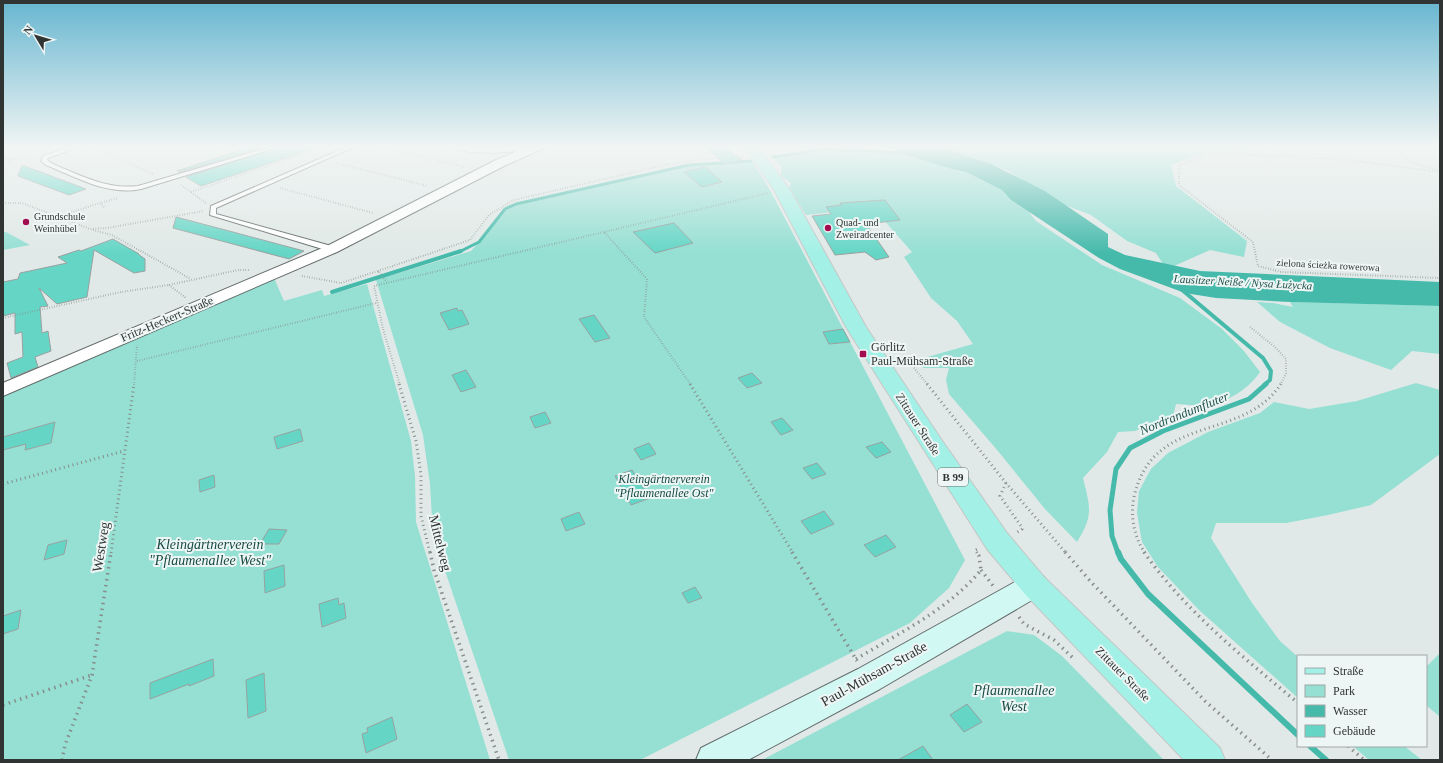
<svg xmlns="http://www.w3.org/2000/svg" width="1443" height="763" viewBox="0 0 1443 763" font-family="'Times New Roman',serif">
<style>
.green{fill:#95dfd3}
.water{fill:#45baab}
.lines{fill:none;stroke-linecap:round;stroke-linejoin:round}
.stream-far3{stroke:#45baab;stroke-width:3}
.stream-far2{stroke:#45baab;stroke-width:4}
.stream-far1{stroke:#45baab;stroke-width:5}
.stream{stroke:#45baab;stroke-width:6}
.building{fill:#65d6c6;stroke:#99a1a0}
.lane-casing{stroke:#626a69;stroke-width:2}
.street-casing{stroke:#626a69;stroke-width:2}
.secondary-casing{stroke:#626a69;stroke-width:2}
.primary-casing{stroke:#c5c6c6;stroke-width:2}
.path-far2{stroke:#868d8b;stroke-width:2;stroke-dasharray:0.5 2;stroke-linecap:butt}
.path-far1{stroke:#868d8b;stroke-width:3;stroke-dasharray:1 3.5;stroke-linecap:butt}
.path{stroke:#868d8b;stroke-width:3.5;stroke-dasharray:1.5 4.5;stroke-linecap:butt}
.lane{fill:#fff;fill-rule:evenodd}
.street{fill:#fff;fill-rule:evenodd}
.secondary{fill:#d1f8f3;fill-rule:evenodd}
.primary{fill:#a3f1e6;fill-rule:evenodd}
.poi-dot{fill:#a20d4f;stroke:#edf6f5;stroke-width:1.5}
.labels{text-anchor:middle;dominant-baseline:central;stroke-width:4;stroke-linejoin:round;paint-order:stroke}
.far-poi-label{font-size:10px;fill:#303433;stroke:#edf6f5;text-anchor:start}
.far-street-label{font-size:10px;fill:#303433;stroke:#edf6f5}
.far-water-label{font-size:11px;font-style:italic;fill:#22534c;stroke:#edf6f5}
.shield{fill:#edf6f5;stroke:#696e6d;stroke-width:1}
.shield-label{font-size:11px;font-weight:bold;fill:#303433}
.street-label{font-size:12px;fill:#303433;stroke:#edf6f5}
.poi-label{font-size:12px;fill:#303433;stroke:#edf6f5;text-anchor:start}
.park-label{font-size:12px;font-style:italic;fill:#164942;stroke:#edf6f5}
.water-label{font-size:13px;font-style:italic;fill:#22534c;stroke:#edf6f5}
.near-street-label{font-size:14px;fill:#303433;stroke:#edf6f5}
.near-park-label{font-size:14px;font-style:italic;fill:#164942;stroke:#edf6f5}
</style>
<rect width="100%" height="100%" fill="#e0e9e7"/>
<g class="green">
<polygon points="937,146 1242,146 1248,151 1235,149 1231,152 1207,152 1171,165 1176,186 1247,241 1244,257 1210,250 1174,266 1163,264 1156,253 1127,241 1091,215 1065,205 1045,191 1021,180 1009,171"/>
<path d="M840,149L904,155L952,169L966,172L1002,190L1011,200L1028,211L1036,221L1102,265L1180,298L1222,329L1244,351L1260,372C1247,391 1225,404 1201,405C1193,406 1184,404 1176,404L1173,416L1135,431L1118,432L1107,452L1083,478C1090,507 1094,515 1077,542L1045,509L998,451L949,394L946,380L949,368H924L913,361L973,344L957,321L931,298L904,257L912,252L873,208L806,215L789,188L791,183L781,176V167L774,158L812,151Z"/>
<polygon points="753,162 770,190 965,560 949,588 910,623 640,760 509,760 433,535 430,484 423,435 376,280 471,251 506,210 517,204 689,165"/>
<polygon points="3,232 6,232 30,245 3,250"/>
<polygon points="274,278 284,301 322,290 324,296 367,284 411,441 415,476 416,522 490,760 3,760 3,396"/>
<polygon points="1257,302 1273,303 1293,307 1290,302 1440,306 1440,354 1412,351 1391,370 1330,348 1280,322"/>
<polygon points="1416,383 1440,390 1440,454 1371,505 1328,515 1286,523 1216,523 1211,538 1252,603 1280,641 1298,657 1298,698 1199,610 1158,567 1142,542 1137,513 1139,491 1151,469 1168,453 1208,432 1260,413 1274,402 1309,409 1357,401"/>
<polygon points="1007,631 1034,635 1062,656 1164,760 762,760"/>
<polygon points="1440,653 1440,717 1426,705 1426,667"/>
<polygon points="1353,746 1404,746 1422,760 1369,760"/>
</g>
<polygon class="water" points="891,146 937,146 991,164 1045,191 1108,234 1108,247 1125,255 1200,271 1440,282 1440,306 1290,302 1216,298 1185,293 1120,269 1099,258 1011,200 1002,190 966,172 952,169 899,153"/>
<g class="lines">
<g class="stream-far3">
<polyline points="773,157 824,149 906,153"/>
<polyline points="459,252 479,242 505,209 516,204 689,165 751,161"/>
</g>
<g class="stream-far2">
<polyline points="1181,289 1263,358 1271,371 1270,380 1264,385"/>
<polyline points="332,292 461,251"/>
</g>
<polyline class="stream-far1" points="1118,553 1112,536 1110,510 1116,469 1130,448 1163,431 1249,399 1266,384"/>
<g class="stream">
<polyline points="1118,552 1121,559 1148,594 1298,735"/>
<polyline points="1310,746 1326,760"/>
</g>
</g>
<g class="building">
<polygon points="253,146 270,146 179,172 177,171"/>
<polygon points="283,146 314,146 315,148 201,186 186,177"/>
<polygon points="704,146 724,146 742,160 725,164"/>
<polygon points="22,165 86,189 69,195 18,176"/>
<polygon points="705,167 722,182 702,187 684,172"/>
<polygon points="885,200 900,220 866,224 889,257 876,260 865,252 835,255 812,216 831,214 826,207 841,205 840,203"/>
<polygon points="176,217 233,232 304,251 289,259 173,228"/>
<polygon points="674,223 693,243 655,253 633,232"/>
<polygon points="113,239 139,254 138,254 145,259 145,271 134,273 94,250 87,297 57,304 39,288 48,306 40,307 42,333 48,331 51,351 35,357 38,367 11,378 7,363 23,357 22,332 15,334 15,313 3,316 3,282 18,279 20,273 67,263 58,257 79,250 81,251"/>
<polygon points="457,308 458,311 462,310 469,324 449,330 440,313"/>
<polygon points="594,315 610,338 595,342 579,319"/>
<polygon points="843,329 850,342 829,344 823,332"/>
<polygon points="466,370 476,387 461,392 452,375"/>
<polygon points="752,373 762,383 747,388 738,378"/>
<polygon points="545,412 551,423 535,428 530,417"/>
<polygon points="782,418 793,430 781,435 771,422"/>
<polygon points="55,422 51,443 25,450 26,444 3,450 3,437"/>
<polygon points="300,429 303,441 277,449 274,437"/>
<polygon points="882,442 891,452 876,458 866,447"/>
<polygon points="649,443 656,454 641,460 634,449"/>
<polygon points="817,463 826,474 812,479 803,468"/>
<polygon points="632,470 650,498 631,505 615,476"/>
<polygon points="214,475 215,487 200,492 199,480"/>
<polygon points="824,511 834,524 811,534 801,521"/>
<polygon points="579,512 585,524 566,531 561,519"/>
<polygon points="269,529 287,530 279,544 260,544"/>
<polygon points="886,535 896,547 875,557 864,545"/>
<polygon points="67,540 64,554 44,560 48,545"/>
<polygon points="284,565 285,586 265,593 264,571"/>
<polygon points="695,587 702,598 688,603 682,593"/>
<polygon points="338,598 339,605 344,603 346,618 322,627 319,604"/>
<polygon points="21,610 18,629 3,634 3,616"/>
<polygon points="213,659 214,676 189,686 189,684 150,699 150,683"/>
<polygon points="264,673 266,711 248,718 246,680"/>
<polygon points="967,704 982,722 964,732 950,715"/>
<polygon points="392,717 397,739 366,753 362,734 368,732 367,728"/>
<polygon points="923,746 933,760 898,760"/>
</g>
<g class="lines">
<defs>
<g id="lane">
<path d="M73,146H81L48,158L47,160C53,165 60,167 67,170C90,180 112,189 138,186L274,146H282L141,189C108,196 76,177 46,165L41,161L43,156Z"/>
<polygon points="349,146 356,146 216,208 216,214 335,247 335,251 329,251 210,215 211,206"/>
</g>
<path id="street" d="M453,146H546L544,148L504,166L337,252L3,396V383L327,246L496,160L518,151C506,152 461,156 453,146Z"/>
<polygon id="secondary" points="1034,573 1044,577 1048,585 1044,593 880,689 748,760 696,760 701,748 858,669 1024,577"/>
<polygon id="primary" points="744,146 758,146 790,190 866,327 943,442 1007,533 1044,577 1220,748 1225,760 1184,760 1024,593 987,549 846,327 774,190"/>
</defs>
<use href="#lane" class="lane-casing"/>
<use href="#street" class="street-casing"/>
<use href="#secondary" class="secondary-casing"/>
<use href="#primary" class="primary-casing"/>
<g class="path-far2">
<polyline points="91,146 153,174"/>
<polyline points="219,146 231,151"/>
<polyline points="376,146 465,167"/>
<polyline points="1259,146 1289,155"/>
<polyline points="1400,146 1398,151 1415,164 1438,170"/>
<polyline points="278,155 288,159"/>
<polyline points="3,159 35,158"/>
<polyline points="3,163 14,160"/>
<polyline points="336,163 428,186"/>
<polyline points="1440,172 1339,159 1212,153 1179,165 1179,185 1253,242 1258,266 1281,272 1440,278"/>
<polyline points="181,185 206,203"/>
<polyline points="280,188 373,213"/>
<polyline points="191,192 326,146"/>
<polyline points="3,203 22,203 90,229 107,228 204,211"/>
<polyline points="104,207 100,203 118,198"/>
<polyline points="57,217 100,203"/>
<polyline points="93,230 112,235 191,279"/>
<polyline points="604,232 768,193"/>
<polyline points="378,271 470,240 489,215 514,200 665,165 703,159 744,157"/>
<polyline points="302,276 341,283 378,271 387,282"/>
<polyline points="169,285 186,298"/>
<polyline points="3,318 121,292 169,285 238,270 249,270"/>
<polyline points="1250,327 1275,347 1286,359 1286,374 1280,385"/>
<polyline points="137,361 376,303"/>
<polyline points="914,368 928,385"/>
<polyline points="134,385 137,345"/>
<polyline points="400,385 383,329 374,286 604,232 647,279 644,317 691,385"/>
</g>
<g class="path-far1">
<polyline points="399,384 416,441 421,475 421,516 430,553"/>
<polyline points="690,384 793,553"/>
<polyline points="927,384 1006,483 1066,553"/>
<polyline points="1006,483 1000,496 1021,526 1022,529 1016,533"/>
<polyline points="3,484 124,451"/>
<polyline points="111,553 134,384"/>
<polyline points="977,553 975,550 978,549"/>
<path d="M1145,553C1134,537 1130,516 1134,497C1153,412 1242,443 1281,384"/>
</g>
<g class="path">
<polyline points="430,552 434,570 499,760"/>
<polyline points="792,552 857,661"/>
<polyline points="1065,552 1092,583 1205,701 1272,760"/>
<path d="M1144,552C1185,611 1243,657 1298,703"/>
<polyline points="981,570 994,587"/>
<polyline points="1019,617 1024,624 1054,640 1073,658"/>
<path d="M856,659C899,633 948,610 981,570L979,556L976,552"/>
<polyline points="3,705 92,675"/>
<polyline points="1348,746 1364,760"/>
<polyline points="62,760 65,745 92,675 111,552"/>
</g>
<use href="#lane" class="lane"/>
<use href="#street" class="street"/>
<use href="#secondary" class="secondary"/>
<use href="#primary" class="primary"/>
</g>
<linearGradient id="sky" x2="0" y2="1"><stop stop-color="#67b6d0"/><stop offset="0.58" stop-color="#f1f5f4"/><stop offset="1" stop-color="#f1f5f4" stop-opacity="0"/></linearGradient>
<rect width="1443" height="253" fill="url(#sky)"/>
<g class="poi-dot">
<circle cx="26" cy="222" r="4"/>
<circle cx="828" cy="228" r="4"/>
<rect x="859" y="350" width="8" height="8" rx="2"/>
</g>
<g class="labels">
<g class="far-poi-label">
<text x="34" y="216">Grundschule<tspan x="34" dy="12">Weinhübel</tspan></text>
<text x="836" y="222">Quad- und<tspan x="836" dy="12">Zweiradcenter</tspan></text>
</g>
<g class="far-street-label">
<text transform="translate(1328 265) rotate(3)">zielona ścieżka rowerowa</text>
</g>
<g class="far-water-label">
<text transform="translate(1243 282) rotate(3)">Lausitzer Neiße / Nysa Łużycka</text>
</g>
<rect class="shield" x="938" y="468" width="30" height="18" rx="3"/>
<g class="shield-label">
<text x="953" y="477">B 99</text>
</g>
<g class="street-label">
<text transform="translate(167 319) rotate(-23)">Fritz-Heckert-Straße</text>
<text transform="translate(918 424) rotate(57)">Zittauer Straße</text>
<text transform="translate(1123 674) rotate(45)">Zittauer Straße</text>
</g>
<g class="poi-label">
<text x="871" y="347">Görlitz<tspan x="871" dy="14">Paul-Mühsam-Straße</tspan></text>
</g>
<g class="park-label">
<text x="664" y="479">Kleingärtnerverein<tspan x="664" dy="14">"Pflaumenallee Ost"</tspan></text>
</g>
<g class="water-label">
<text transform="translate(1184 413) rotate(-22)">Nordrandumfluter</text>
</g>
<g class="near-street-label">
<text transform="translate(440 543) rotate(76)">Mittelweg</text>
<text transform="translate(101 547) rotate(-81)">Westweg</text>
<text transform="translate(874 674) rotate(-29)">Paul-Mühsam-Straße</text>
</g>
<g class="near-park-label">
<text x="210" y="544">Kleingärtnerverein<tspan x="210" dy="16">"Pflaumenallee West"</tspan></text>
<text x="1014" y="690">Pflaumenallee<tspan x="1014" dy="16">West</tspan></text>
</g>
</g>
<rect width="1443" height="763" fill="none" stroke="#303433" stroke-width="8"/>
<rect x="1297" y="655" width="130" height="92" fill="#edf6f5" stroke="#a1a8a7"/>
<rect x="1305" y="668" width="20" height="6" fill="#a3f1e6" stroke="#a1a8a7"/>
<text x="1333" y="675" font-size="12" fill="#303433">Straße</text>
<rect x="1305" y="685" width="20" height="12" fill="#95dfd3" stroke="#a1a8a7"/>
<text x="1333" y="695" font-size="12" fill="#303433">Park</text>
<rect x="1305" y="705" width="20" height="12" fill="#45baab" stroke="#a1a8a7"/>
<text x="1333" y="715" font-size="12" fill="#303433">Wasser</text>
<rect x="1305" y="725" width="20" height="12" fill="#65d6c6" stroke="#a1a8a7"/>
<text x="1333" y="735" font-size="12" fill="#303433">Gebäude</text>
<g transform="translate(36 36) rotate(308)" stroke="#edf6f5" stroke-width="3" paint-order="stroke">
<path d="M0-3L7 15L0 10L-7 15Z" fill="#303433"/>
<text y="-6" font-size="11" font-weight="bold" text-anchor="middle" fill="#303433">N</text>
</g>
</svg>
